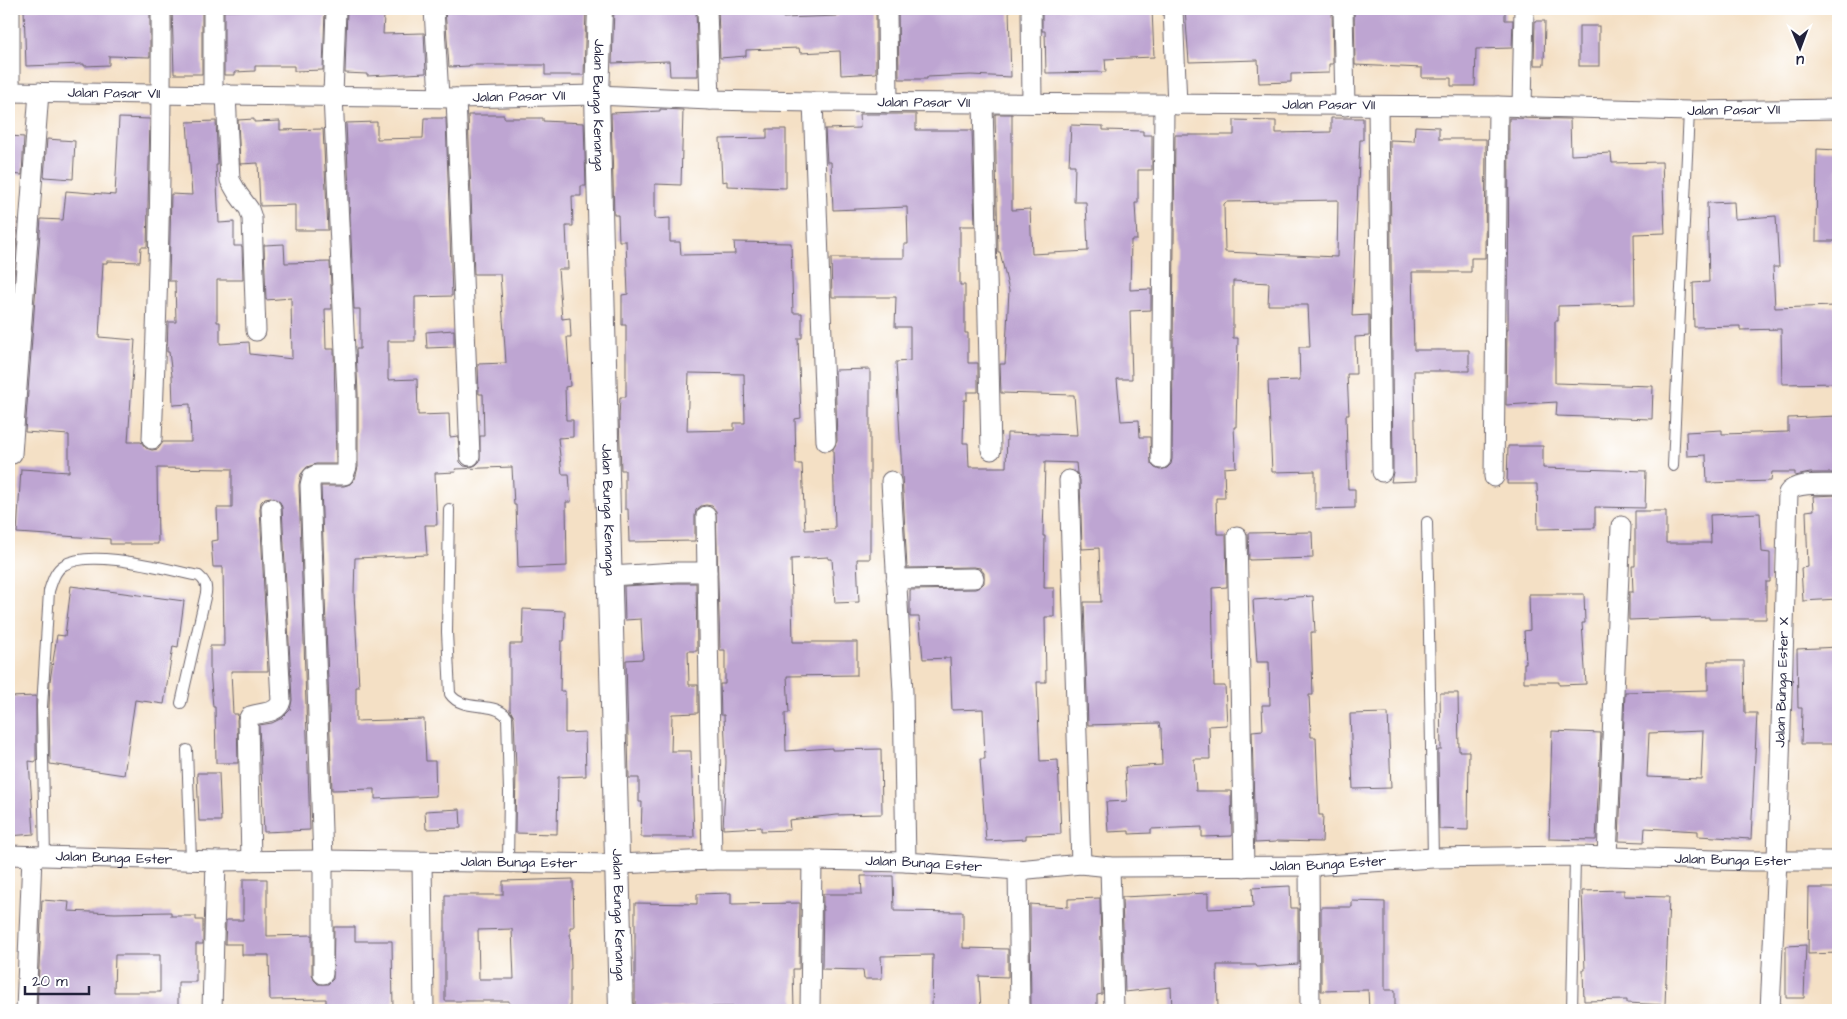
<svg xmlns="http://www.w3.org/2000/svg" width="1847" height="1019" viewBox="0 0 1847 1019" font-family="'Architects Daughter',sans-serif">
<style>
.building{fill:#bea5d2;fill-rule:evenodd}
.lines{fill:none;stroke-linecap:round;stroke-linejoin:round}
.service-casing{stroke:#6c646b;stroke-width:12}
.minor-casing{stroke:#6c646b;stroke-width:21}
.tertiary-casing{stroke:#6c646b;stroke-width:26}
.service{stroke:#fff;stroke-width:10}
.minor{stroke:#fff;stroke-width:19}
.tertiary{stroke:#fff;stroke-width:24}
.labels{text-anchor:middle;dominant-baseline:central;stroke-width:4.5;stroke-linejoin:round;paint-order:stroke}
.street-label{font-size:14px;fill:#22223b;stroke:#fff}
</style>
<rect width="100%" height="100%" fill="#fff"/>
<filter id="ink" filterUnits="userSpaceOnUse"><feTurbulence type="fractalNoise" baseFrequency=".02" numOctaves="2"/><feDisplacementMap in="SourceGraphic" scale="10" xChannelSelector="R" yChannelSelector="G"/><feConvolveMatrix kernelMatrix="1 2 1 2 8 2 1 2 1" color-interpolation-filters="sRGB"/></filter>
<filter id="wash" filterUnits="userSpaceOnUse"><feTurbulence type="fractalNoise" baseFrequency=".0096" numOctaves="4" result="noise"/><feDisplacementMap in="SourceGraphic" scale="20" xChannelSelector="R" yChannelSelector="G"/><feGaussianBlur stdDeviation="1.12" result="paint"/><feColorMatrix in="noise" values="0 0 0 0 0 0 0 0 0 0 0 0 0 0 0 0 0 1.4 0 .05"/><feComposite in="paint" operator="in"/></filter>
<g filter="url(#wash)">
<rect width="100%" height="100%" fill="#f4e0c5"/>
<g id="blocks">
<g class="building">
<polygon points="24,9 150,9 150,57 109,56 109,65 84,66 84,64 26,66"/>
<polygon points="172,9 202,9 202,74 174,74"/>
<polygon points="265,9 325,9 323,70 294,71 294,66 255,66 255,71 235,72 235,75 224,75 224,11 265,10"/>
<polygon points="347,9 368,9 368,15 384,16 383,34 424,33 426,73 367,76 367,74 345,73"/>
<polygon points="445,9 586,9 584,75 545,75 545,65 469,65 469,66 449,67"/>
<polygon points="614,9 696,9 698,76 670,76 669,61 612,63"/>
<polygon points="718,9 783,9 783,18 838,16 837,9 876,9 876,73 841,75 840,51 800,53 799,48 746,50 746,56 720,58"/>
<polygon points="898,9 930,9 930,12 970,11 970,9 1009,9 1011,77 971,75 927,77 927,79 899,79"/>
<polygon points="1042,9 1152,9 1154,57 1105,59 1106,72 1046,73 1045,31 1042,31"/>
<polygon points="1185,9 1332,9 1333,64 1329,64 1329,73 1291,74 1291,82 1259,83 1258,60 1189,62"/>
<polygon points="1354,9 1505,9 1505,20 1513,20 1512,48 1476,49 1475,86 1451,86 1451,78 1422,78 1422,68 1355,65"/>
<polygon points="1535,21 1545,21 1544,65 1534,65"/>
<rect x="1579" y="26" width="20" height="40"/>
<path d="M660,109L683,110L681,185L655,184V219L670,218V242H680L681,255L735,254L734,242L791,243L793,313H802V338H798L801,418L795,419L796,464H802L805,530L835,529L833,449L837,441L835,370L870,369V559H857L859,602L835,603L832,559H828V557L791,559L793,642H857V675L787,676L789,713H785L786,751L832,748V750L881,749L882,814L837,815L789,820L790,830L761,831V827L723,829L726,762L724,715H721L720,684H725V650H720L716,511L712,506L706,505L701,506L696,510L695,516V541L629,542L628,509H625V470H621L619,418L620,397H626V325H622V295L628,294L626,241H619L618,215H614L611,113L660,111ZM689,373L744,374L745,423H734V430L687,431Z"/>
<path d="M859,114H916V130H972L975,226H960V285H965V333H968V363H978V392H967V400H964L963,443H968L969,467H1006L1007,433L1077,435L1074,395L1001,393L1000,364H1005L1009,291L1000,252H998L995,114H1012V210L1030,209L1032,254L1088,251L1086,202H1074L1075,165H1069L1071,125L1103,126V130L1143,131V135H1152V170H1138V203H1135L1137,240H1131L1130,290L1151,289V310L1130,311L1132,379H1117L1121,421L1139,420L1140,437H1150L1151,464L1155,468L1160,470L1167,468L1171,464L1172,459L1175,135H1234V120L1276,121V133L1331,132V118H1363V140H1360L1352,316L1369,315V336L1355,337L1356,374H1347L1349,415H1346L1348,489H1355V508L1315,509V471L1272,472L1268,381L1300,380L1299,347H1310L1308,305H1268L1269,283L1233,281V338H1238L1236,427H1234L1236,467L1224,468L1225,498H1216L1217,534H1226L1227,587L1212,588L1214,686H1225L1227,725L1209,726L1210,759H1194L1196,791H1231L1232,836L1202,837V827L1151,829V833L1129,834V831L1108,832L1106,802L1127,801L1125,767L1162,765L1161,728H1160L1159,723L1088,725L1084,602H1101L1099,548L1082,549L1080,480L1077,473L1076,463L1045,462L1043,536H1045L1044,588H1054V617H1045L1046,682H1037L1040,761L1058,760L1061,834L1026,835V839L986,841L980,759H985L983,709L952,710L950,658L923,659L919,617H910V590L975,589L980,587L984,583V573L980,568L974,567L907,568L896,362L910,361V327H895L896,297H832L831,258H904V244H908L907,207L833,210L831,162H827L825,129L860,128ZM1338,200L1337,257L1225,252L1224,204L1226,202Z"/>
<polygon points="468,115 504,115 504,118 543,118 543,121 584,123 586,186 581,186 581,196 572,196 573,226 566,226 568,269 558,269 562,319 570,318 571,337 567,337 570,386 565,387 566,420 573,420 573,437 558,438 562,474 569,474 571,502 566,502 567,566 518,568 516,505 514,505 512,467 455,469 456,472 435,473 437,525 425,525 427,555 355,558 354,593 359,687 356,687 356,721 424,719 426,761 435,761 436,796 375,799 375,789 332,790 321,486 344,486 350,484 355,479 358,467 358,394 356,349 360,349 360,309 354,309 346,123 377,122 377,139 423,138 424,118 446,118 452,296 415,297 415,341 388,341 388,380 417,379 418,415 449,414 450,437 458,436 460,462 464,466 471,467 476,465 480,461 480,436 484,436 483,394 479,394 478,364 506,363 500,274 474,274"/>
<polygon points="119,118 150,119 147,247 141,247 140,262 107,261 107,263 103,263 99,337 135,340 128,442 141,442 146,448 152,450 158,449 163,442 191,442 190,404 173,405 172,376 169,352 167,352 168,322 176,322 175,281 169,281 171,194 192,195 187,122 216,121 218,165 216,165 219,223 234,222 234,246 242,246 243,280 217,280 217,322 220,322 220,344 249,342 250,354 292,359 291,298 266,300 264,245 284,244 285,263 330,262 332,309 325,309 326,349 334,349 336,464 316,464 307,467 301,474 299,485 310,830 264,832 259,725 272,723 282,718 290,710 292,700 282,507 280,502 271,497 265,498 261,502 260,509 268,671 231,671 233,714 238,714 237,720 238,763 216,763 215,707 213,707 210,670 210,646 224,646 223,567 213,567 211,541 218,540 217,508 232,508 232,469 157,468 158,544 110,544 110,539 17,533 21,469 69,472 69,435 25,432 41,219 63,220 66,191 115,195"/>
<polygon points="1509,118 1570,119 1571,155 1611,153 1612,163 1662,162 1665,233 1634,234 1635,304 1558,306 1558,321 1555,321 1555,383 1653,386 1652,419 1556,416 1557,402 1506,405 1507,330 1508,330"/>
<polygon points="254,119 254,122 280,121 280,130 323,129 328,230 295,230 295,205 260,206 258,163 240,164 238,120"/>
<polygon points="1415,126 1439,127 1439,139 1486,139 1485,258 1471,258 1471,272 1412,272 1414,350 1469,350 1469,371 1414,371 1416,481 1391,482 1393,472 1390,140 1414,141"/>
<polygon points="767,129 786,129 786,188 727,186 727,181 722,182 720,139 767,138"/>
<polygon points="9,136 24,137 22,175 9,174"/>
<polygon points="47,139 75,141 73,179 44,177"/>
<polygon points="1817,149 1838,150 1838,241 1816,241"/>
<polygon points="1734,202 1735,219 1776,216 1779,267 1773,267 1775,308 1835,306 1838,383 1782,384 1781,329 1740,330 1740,326 1694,327 1693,283 1709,282 1707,203"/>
<polygon points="9,218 18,219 9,346"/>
<polygon points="454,330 454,347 427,348 426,332"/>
<polygon points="1838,416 1838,473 1810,473 1795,476 1795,472 1772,472 1771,481 1707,483 1706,455 1687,456 1686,432 1722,430 1722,434 1788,432 1788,418"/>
<polygon points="1508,446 1543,446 1543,468 1646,471 1645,508 1595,507 1595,528 1538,529 1537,484 1507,484"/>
<polygon points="1838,495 1838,599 1803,601 1801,568 1808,567 1806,511 1814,510 1813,496"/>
<polygon points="1635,511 1666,511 1666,543 1711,543 1710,515 1760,513 1762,552 1770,553 1770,582 1766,582 1766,619 1709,619 1709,617 1629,620 1629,592 1633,592 1632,566 1635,566"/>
<polygon points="1312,532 1313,558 1249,560 1248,533"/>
<polygon points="677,583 696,583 697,651 688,651 689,685 698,685 698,713 672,714 671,751 691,751 694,837 641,837 642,802 639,802 639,778 629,778 626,660 643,659 641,619 625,620 624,586"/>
<polygon points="71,586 184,601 178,647 173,646 164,704 135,700 124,775 50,764 49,707 50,681 57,635 65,636"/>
<polygon points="1529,594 1584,594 1585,623 1582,623 1586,684 1559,685 1559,682 1524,682 1524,663 1526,663 1524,631 1530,630"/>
<polygon points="1313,596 1315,632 1311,632 1313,695 1309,695 1311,737 1316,737 1319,815 1323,815 1322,842 1276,841 1276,842 1255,843 1252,731 1263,730 1262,705 1270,705 1269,662 1257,662 1253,600"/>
<polygon points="523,609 565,611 564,641 561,641 560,691 565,691 565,733 585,732 586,776 558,777 557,834 515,833 516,768 514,717 510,710 510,644 522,644"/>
<polygon points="1838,647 1838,744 1801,744 1802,708 1798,708 1797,649"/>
<path d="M1708,661H1744L1745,713H1757L1751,839L1698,836V831L1645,828L1644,842L1619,841L1625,692L1708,690ZM1703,731L1701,779L1647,777L1649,733Z"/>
<polygon points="1440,693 1458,693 1459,751 1469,751 1468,830 1439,829 1438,750 1441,750"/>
<polygon points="36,696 36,762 29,761 34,834 9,836 9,697"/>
<polygon points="1388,713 1391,788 1353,789 1350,714"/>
<polygon points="1552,731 1601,733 1596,840 1549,839"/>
<polygon points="197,773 219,773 221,821 199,821"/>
<polygon points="460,809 461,828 426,829 425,811"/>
<polygon points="861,876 893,876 894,911 963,912 963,948 1008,949 1008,977 979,976 981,1010 932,1010 933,955 881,956 882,979 864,979 863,970 822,969 823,894 862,894"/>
<polygon points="243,879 267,879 267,936 312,935 312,974 314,980 318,984 328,984 333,979 334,927 355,927 355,941 392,941 393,1010 326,1010 326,999 270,1000 269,955 242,955 242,944 225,944 226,920 243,920"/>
<path d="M573,879L574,927H570L571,969H570V1009L510,1010L509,1001H445V895H503V881ZM512,929L514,979H479L478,930Z"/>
<polygon points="1290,886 1291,908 1298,908 1298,964 1257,967 1256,965 1217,965 1218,1010 1172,1010 1171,987 1125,992 1122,897 1208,893 1208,909 1253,907 1252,888"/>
<polygon points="1809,888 1838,888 1838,953 1808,954"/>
<polygon points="1624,890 1624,896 1669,897 1665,1005 1627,1003 1627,1000 1584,1001 1583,970 1585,970 1582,891"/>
<polygon points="731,893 731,904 800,903 799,969 793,969 794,1010 738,1010 738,1007 695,1007 635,1010 635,903 697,904 697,894"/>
<polygon points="1100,898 1102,994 1097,995 1097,1010 1031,1010 1030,904 1068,907 1068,899"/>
<path d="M42,900L69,902L68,911L115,913L171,912V916H196V920H203V944H196V982H178V1010H37ZM115,955H160V992H114Z"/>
<polygon points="1352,901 1385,902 1385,990 1395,990 1395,1010 1369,1010 1368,990 1321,991 1321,907 1352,907"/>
<polygon points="1806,945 1804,998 1786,998 1786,946"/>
</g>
</g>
</g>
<g filter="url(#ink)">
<use href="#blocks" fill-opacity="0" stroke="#6c646b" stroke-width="1"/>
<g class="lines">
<defs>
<g id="service">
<polyline points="1673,466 1689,111"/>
<path d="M449,509L447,632L450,694C463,713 494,700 507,717L509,792L508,862"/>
<polyline points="1427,522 1433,858"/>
<polyline points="187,750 191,860"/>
<path d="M45,856L42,707L49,591C52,582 55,570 64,565C91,548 168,570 199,576C205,581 207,585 206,593L181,703"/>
<polyline points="1572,1010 1575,856"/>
</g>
<g id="minor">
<polyline points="213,9 213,94"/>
<polyline points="434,9 439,97"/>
<polyline points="707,9 710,100"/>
<polyline points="887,9 888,103"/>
<polyline points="1031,9 1032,103"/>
<polyline points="1173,9 1177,105"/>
<polyline points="1343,9 1345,106"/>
<path id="s1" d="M9,92L456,98L597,95L710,100L813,102L1498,106L1689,111L1838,109"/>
<polyline points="10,92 10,9"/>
<polyline points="226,94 230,180 238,194 249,209 252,218 256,331"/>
<polyline points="456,98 470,456"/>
<polyline points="813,102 826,441"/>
<polyline points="983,103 991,450"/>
<polyline points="1378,106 1382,472"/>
<polyline points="1522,107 1524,9"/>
<path d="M152,439C158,296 162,152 161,9"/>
<polyline points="12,454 39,92"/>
<polyline points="1161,459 1164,105"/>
<polyline points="1494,477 1498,106"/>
<polyline points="1069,480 1081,864"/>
<polyline points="891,481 903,692 906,862"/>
<polyline points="706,516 707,572"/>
<polyline points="1237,536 1244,867"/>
<polyline points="610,576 677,572 707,572 712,860"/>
<polyline points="896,579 974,578"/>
<path id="s2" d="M9,855L216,861L323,860L618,864L712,860H812L906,862L1018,870L1081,864L1110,867L1309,866L1433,858L1575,856L1751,861H1838"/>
<polyline points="1607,857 1621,526"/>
<path d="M251,861L248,720L250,716C261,712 278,714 281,701L271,508"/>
<polyline points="422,862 424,1010"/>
<polyline points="1309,866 1310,1010"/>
<polyline points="1110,867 1114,1010"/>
<polyline points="1018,870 1020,1010"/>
<polyline points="323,974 323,860 310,485 312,477 316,475 344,475 347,467 347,394 333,96 336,9"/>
<polyline points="26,1010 32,856"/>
<polyline points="212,1010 216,861"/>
<polyline points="810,1010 812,860"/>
<path id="s3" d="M1770,1010L1777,860L1788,493C1795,481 1825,485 1838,484"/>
</g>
<g id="tertiary">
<path id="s4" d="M600,9L597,95L621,1010"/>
</g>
</defs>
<use href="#service" class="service-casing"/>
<use href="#minor" class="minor-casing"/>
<use href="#tertiary" class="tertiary-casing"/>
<use href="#service" class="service"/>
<use href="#minor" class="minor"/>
<use href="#tertiary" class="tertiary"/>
</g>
</g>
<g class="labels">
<g class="street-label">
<text stroke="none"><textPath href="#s1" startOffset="105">Jalan Pasar VII</textPath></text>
<text stroke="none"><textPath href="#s1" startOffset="510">Jalan Pasar VII</textPath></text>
<text stroke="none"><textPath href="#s1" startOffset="915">Jalan Pasar VII</textPath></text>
<text stroke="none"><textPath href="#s4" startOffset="96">Jalan Bunga Kenanga</textPath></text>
<text stroke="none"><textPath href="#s1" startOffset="1320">Jalan Pasar VII</textPath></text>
<text stroke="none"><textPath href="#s1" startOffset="1725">Jalan Pasar VII</textPath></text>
<text stroke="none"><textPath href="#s4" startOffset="501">Jalan Bunga Kenanga</textPath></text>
<text stroke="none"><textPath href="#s3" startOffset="328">Jalan Bunga Ester X</textPath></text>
<text stroke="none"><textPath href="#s2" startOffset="105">Jalan Bunga Ester</textPath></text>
<text stroke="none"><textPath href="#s2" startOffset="1725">Jalan Bunga Ester</textPath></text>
<text stroke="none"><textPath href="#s2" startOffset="510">Jalan Bunga Ester</textPath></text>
<text stroke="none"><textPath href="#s2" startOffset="1320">Jalan Bunga Ester</textPath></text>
<text stroke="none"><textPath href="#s2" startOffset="915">Jalan Bunga Ester</textPath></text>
<text stroke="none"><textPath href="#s4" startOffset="906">Jalan Bunga Kenanga</textPath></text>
</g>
</g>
<rect width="1847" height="1019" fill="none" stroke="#fff" stroke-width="30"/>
<g transform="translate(1800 48) rotate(179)" stroke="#ffffff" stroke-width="4" paint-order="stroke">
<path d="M0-4L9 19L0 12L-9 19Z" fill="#22223b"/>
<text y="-8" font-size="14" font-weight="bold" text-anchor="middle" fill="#22223b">U</text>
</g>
<path d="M25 986v8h64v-8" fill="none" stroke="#22223b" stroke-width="2.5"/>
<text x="32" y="986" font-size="15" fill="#22223b" stroke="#ffffff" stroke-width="4" paint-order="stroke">20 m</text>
</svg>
